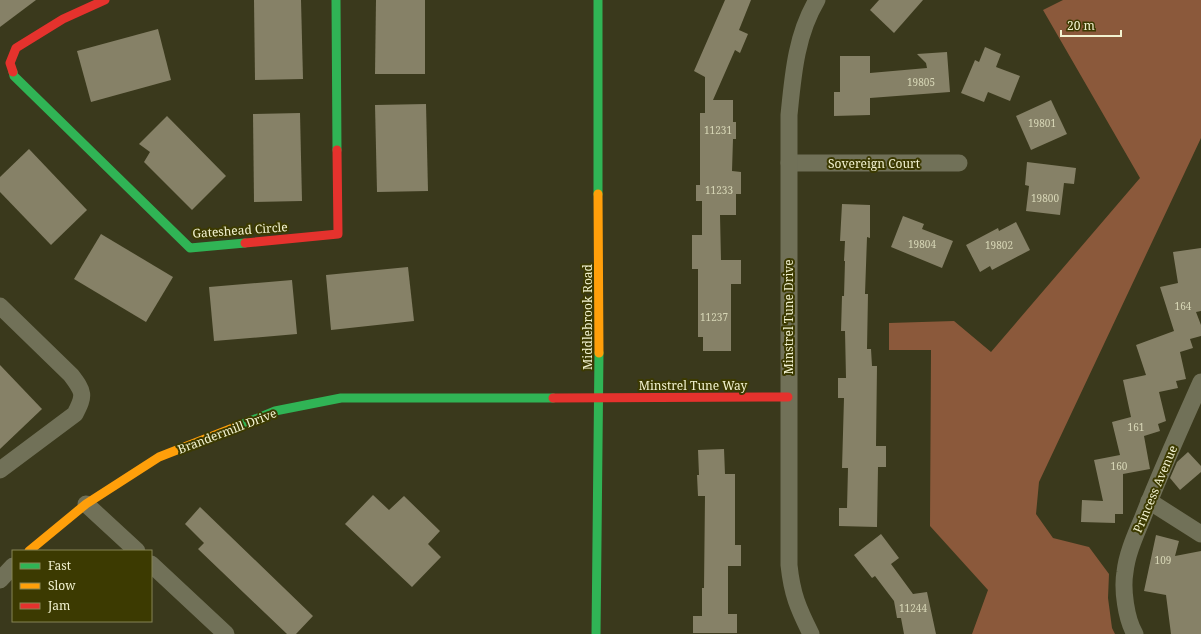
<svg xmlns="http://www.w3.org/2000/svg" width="1201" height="634" viewBox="0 0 1201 634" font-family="'Noto Serif',serif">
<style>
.green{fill:#8b593b}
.building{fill:#868167}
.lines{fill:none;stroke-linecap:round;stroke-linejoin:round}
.street{stroke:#717158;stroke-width:17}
.fast{stroke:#30b455;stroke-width:9}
.slow{stroke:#ff9f0a;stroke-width:9}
.jam{stroke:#e5322d;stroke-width:9}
.labels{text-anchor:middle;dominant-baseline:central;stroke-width:4;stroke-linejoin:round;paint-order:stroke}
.number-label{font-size:10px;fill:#d7d6b6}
.street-label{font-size:12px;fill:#f2f2d0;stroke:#3c3a01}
</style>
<rect width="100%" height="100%" fill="#3a391c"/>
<polygon class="green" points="1063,0 1201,0 1201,138 1039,482 1036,514 1053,538 1089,547 1109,574 1108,598 1112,628 1115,634 972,634 988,590 930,526 931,350 889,350 889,323 954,321 991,352 1140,178 1043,10"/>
<g class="building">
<polygon points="0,0 36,0 0,27"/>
<polygon points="254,0 301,0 303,79 255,80"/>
<polygon points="376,0 425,0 425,74 375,74"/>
<polygon points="725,0 751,0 739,30 748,34 740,53 735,50 713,100 733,100 733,122 736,122 736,139 733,139 732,171 741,172 741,194 736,194 736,215 720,215 721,260 741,260 741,284 731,284 731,351 703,351 703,337 698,337 698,269 692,269 692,235 702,235 702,201 696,201 696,185 700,185 700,113 705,113 705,77 694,71"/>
<polygon points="879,0 923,0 894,33 870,10"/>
<polygon points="158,29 171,80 91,102 77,51"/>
<polygon points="985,47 1001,54 996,67 1020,76 1010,101 988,92 984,102 961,93 975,60 979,62"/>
<polygon points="947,52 950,92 870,98 870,115 834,116 834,92 840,92 840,56 870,56 870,73 927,68 926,63 917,54"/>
<polygon points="1051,100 1067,134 1031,150 1016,116"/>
<polygon points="426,104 428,191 377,192 375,105"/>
<polygon points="300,113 302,201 254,202 253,114"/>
<polygon points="167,116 226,176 192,210 144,162 150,152 139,144"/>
<polygon points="29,149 87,210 51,245 0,192 0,177"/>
<polygon points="1027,162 1076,168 1074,184 1064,183 1060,215 1026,211 1029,186 1025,185"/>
<polygon points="842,204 870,205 870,238 867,237 865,294 868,294 867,349 871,349 872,366 877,366 876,446 886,446 886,467 878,467 877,527 839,526 839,508 847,508 848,468 842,468 844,398 838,398 838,378 846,378 845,331 841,331 842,296 844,296 845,261 844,261 845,241 840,241"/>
<polygon points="903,216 924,224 922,229 953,241 942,268 891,247"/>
<polygon points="1016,222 1030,250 992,270 990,266 980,272 966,245 998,228 999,231"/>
<polygon points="101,234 173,277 146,322 74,279"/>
<polygon points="1201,248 1201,311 1196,312 1201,325 1201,336 1190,339 1193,348 1180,352 1186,379 1176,381 1178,388 1159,392 1166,421 1158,424 1160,431 1144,436 1150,469 1123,474 1123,514 1115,514 1115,523 1081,522 1082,500 1103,501 1094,460 1120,455 1112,422 1131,417 1123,380 1146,375 1136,345 1174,331 1160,287 1178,283 1173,252"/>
<polygon points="408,267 414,321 331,330 326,275"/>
<polygon points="292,280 297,334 214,341 209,287"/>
<polygon points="0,365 42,409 0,449"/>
<polygon points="724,449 725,474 735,474 735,545 741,545 741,566 728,566 728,614 737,614 737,633 693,633 693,616 702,616 702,588 704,588 705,496 698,496 697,475 699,475 698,450"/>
<polygon points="1188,452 1201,466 1201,472 1180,490 1170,478 1177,462"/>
<polygon points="373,495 389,510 404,496 440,531 428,544 441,557 412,587 345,524"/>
<polygon points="200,507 313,616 296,634 287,634 198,549 204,543 185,524"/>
<polygon points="881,534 899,558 891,564 913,594 927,592 936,634 904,634 901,618 897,618 894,601 875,576 872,578 854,555"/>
<polygon points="1156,535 1179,541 1175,556 1201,551 1201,634 1171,634 1166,595 1144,591"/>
</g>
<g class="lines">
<g class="street">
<polyline points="789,163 959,163"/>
<path d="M0,306L71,375C84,392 85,395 75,414L0,470"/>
<polyline points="1149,501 1201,534"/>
<polyline points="86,504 137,551"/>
<polyline points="151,564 226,634"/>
<polyline points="0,580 13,566"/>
<path d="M811,634C798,608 792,594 789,565V115C793,75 796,35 817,0"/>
<path d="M1135,634C1126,619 1122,589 1125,572C1127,553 1136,534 1143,517C1161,471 1181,427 1201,382"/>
</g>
<g class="fast">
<polyline points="336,0 337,150"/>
<polyline points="598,0 598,194"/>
<polyline points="13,72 14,76 190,248 245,243"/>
<polyline points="238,426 275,411 341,398 553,398"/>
<polyline points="596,634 599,353"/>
</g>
<g class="slow">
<polyline points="598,194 599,353"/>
<polyline points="29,551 86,504 159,457 238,426"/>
</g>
<g class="jam">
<polyline points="13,72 10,63 16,48 63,19 105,0"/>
<polyline points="245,243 338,234 337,150"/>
<polyline points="553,398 788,397"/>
</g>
</g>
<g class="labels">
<g class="number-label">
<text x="921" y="82">19805</text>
<text x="1042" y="123">19801</text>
<text x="718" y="130">11231</text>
<text x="719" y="190">11233</text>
<text x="1045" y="198">19800</text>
<text x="922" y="244">19804</text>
<text x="999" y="245">19802</text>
<text x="1183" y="306">164</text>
<text x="714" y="317">11237</text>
<text x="1136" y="427">161</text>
<text x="1119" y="466">160</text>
<text x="1163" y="560">109</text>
<text x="913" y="608">11244</text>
</g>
<g class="street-label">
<text x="874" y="163">Sovereign Court</text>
<text transform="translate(240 230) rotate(-4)">Gateshead Circle</text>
<text transform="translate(587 317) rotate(-90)">Middlebrook Road</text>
<text transform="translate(788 317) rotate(-90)">Minstrel Tune Drive</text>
<text x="693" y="385">Minstrel Tune Way</text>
<text transform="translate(227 431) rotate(-21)">Brandermill Drive</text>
<text transform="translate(1155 489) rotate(-67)">Princess Avenue</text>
</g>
</g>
<rect x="12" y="550" width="140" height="72" fill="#3c3a01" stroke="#858454"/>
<rect x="20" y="563" width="20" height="6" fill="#30b455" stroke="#858454"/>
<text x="48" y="570" font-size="12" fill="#f2f2d0">Fast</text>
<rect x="20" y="583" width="20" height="6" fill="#ff9f0a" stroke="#858454"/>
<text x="48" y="590" font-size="12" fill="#f2f2d0">Slow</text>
<rect x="20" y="603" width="20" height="6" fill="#e5322d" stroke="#858454"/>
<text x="48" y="610" font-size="12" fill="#f2f2d0">Jam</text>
<path d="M1061 30v6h60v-6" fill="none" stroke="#f2f2d0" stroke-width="2"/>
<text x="1067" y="30" font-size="12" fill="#f2f2d0" stroke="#3c3a01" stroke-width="3" paint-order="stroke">20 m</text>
</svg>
